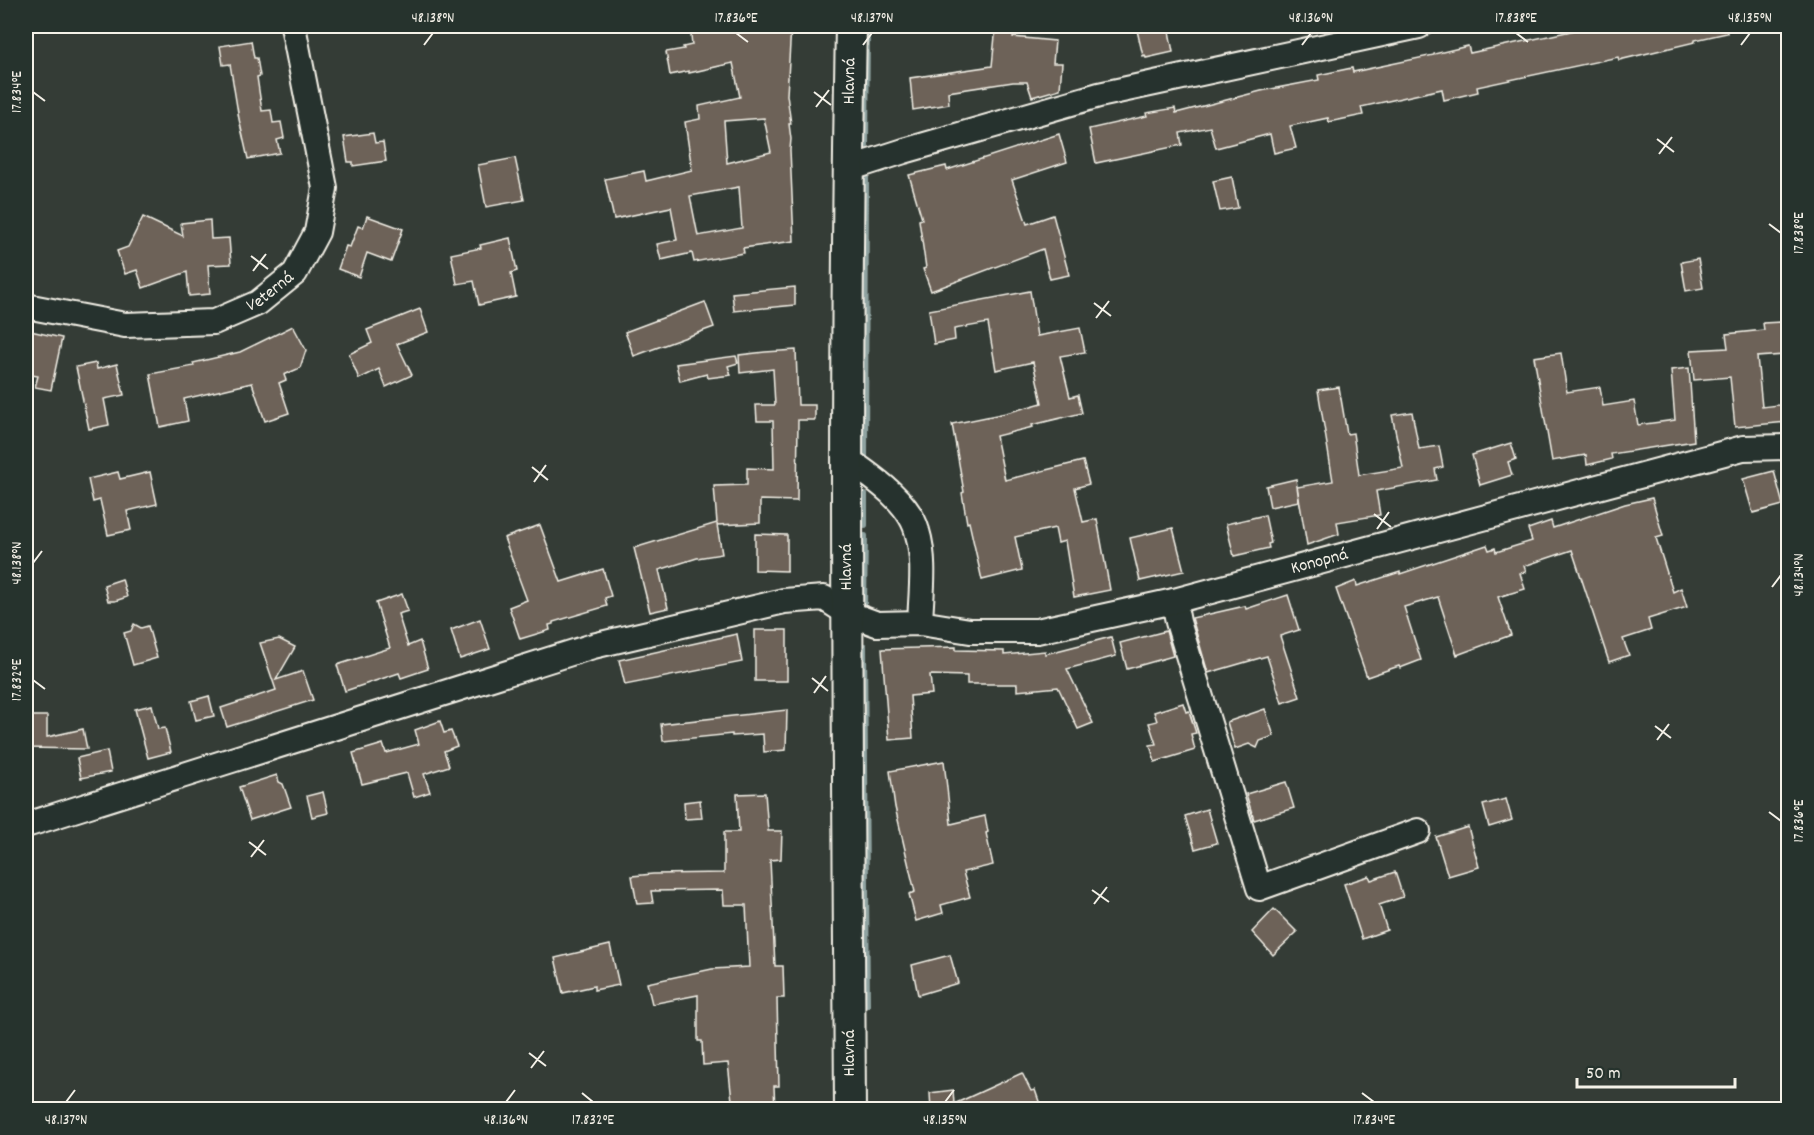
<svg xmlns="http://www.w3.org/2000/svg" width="1814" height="1135" viewBox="0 0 1814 1135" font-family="Dekko,sans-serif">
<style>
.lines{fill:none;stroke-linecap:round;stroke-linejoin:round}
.stream{stroke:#8fa3a1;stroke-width:6}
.building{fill:#6d6258;stroke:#f4f1e8;stroke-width:1.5;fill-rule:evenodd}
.minor-casing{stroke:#f4f1e8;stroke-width:28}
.tertiary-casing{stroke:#f4f1e8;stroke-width:34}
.minor{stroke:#26332d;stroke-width:24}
.tertiary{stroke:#26332d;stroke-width:30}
.ticks{fill:none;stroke:#f4f1e8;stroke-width:2}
.labels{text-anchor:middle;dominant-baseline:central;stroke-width:4.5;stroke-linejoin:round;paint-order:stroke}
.street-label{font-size:18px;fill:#f4f1e8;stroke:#26332d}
.neatline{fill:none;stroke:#f4f1e8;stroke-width:2}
.ticks-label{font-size:15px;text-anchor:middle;fill:#f4f1e8}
</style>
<rect width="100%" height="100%" fill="#343c36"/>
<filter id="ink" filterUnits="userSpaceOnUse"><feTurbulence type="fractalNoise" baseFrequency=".0167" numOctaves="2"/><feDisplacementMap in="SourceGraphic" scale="12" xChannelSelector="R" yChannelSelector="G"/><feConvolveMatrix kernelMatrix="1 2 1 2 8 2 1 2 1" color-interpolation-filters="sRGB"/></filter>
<g filter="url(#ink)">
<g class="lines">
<g class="stream">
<polyline points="866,146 867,26"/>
<polyline points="865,461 866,177"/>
<polyline points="865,494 865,525"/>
<polyline points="864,606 865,536"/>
<polyline points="864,646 867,1005"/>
</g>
</g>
<g class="building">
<path d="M690,26H754L755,31L791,26L787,95L791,124H789L791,139L790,150L794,241L743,248L744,253L694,262L692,253L661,260L657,244L677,240L671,207L614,219L605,179L644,171L646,181L692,170L685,122L700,119L699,106L740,97L733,63L689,73V71L670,75L666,52L684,49L683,47L692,45ZM764,118L771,152L727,163L724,121ZM739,187L742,228L698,236L690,196Z"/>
<polygon points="996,26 1014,26 1013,37 1055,41 1053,63 1062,63 1060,89 1032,97 1027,82 1013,82 948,92 949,104 913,110 910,78 992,66"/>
<polygon points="1136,26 1168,26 1173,52 1146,58 1145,55 1143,56"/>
<polygon points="1594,26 1726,26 1727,33 1695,40 1695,42 1619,60 1618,57 1477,87 1478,92 1444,100 1442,89 1361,107 1363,115 1329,122 1328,118 1290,126 1296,148 1274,153 1270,134 1216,148 1210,127 1180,133 1182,145 1096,163 1089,129 1147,116 1146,113 1175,108 1176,113 1261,91 1319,80 1318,75 1352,68 1353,72 1434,55 1434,54 1468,46 1470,53"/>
<polygon points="251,41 254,58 257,58 260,76 257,77 262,111 271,110 273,123 281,122 284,138 277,140 280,153 248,159 239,119 230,64 223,65 220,46"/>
<polygon points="373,133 375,143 383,142 386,161 353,166 353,162 348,162 344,137"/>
<polygon points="1059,134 1067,162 1012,180 1027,224 1053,215 1069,275 1050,279 1043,249 931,291 923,269 926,268 919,220 922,219 909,175 946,166 947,170"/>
<polygon points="515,158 524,200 486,207 478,165"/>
<polygon points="1232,177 1238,208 1220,211 1213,181"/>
<polygon points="367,216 403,229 391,262 367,253 359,277 338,269 346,246 350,247 358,226 363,228"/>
<polygon points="143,217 183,236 181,223 210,220 211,239 229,238 231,264 208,265 210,294 189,296 187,272 143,288 137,270 125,274 117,251 128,247"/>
<polygon points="510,238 517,271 511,273 516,297 479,305 474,281 457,284 451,254 481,248 480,245"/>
<polygon points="1698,259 1703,288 1686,291 1681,262"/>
<polygon points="795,287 795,305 734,311 732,293"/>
<polygon points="1030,291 1037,336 1080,328 1085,352 1060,356 1070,397 1078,395 1082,413 1032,425 1033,427 996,436 1005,480 1083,461 1089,484 1075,488 1083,522 1097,519 1110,590 1074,597 1065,541 1058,543 1055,528 1015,537 1022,570 982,580 969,522 967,523 962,493 964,492 952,424 1006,413 1042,403 1033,362 996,370 988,323 954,329 955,340 934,344 929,310"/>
<polygon points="705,302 714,327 634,356 625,332"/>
<polygon points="420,309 428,332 397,344 412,375 386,387 379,369 359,379 349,354 372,343 367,330"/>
<polygon points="1781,322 1784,355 1757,357 1762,407 1788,404 1788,422 1735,427 1730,377 1694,380 1691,350 1728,348 1726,334 1764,330 1763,323"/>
<polygon points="293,326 306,350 300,368 284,375 286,380 279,383 289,413 265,421 252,383 184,399 188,421 160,427 150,374 194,366 193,363 240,352"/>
<polygon points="26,330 62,338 51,390 35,387 38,376 26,374"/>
<polygon points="796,350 798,405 815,405 815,420 798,420 797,501 760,500 760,523 717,525 722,554 697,558 659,570 668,608 650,612 634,548 717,523 714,486 747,485 747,468 774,469 773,421 757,421 756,405 775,405 773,369 740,373 739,355 765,352"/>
<polygon points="1561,353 1567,392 1600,387 1603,406 1634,401 1638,425 1675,420 1671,370 1689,368 1694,441 1611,454 1612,459 1587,465 1586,455 1552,461 1534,357"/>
<polygon points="736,356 738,363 728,366 731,375 708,378 707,374 680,381 676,364"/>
<polygon points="96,363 97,369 117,364 124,395 104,399 109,425 89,429 76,367"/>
<polygon points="1339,387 1347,434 1353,433 1359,475 1403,468 1392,415 1412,412 1419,449 1439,446 1443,467 1435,469 1437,480 1376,491 1380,515 1337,522 1339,534 1307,545 1297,487 1333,481 1318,390"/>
<polygon points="1511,443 1516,459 1508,462 1512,475 1480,485 1472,455"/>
<polygon points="1774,471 1783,505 1753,513 1743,479"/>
<polygon points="118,472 120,479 150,472 157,504 127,511 131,530 108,535 100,500 93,502 88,479"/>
<polygon points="1296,479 1299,501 1270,507 1266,486"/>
<polygon points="1652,498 1663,536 1656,538 1673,592 1681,588 1687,607 1648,619 1651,630 1623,639 1629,655 1609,662 1572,550 1524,566 1526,572 1520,573 1525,589 1498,597 1511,635 1457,655 1438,597 1404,607 1421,660 1400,668 1399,666 1367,677 1336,589 1356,581 1357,586 1400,572 1400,574 1487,545 1489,550 1495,548 1496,552 1532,541 1528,529 1551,521 1553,528 1625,504"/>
<polygon points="1265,515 1271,543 1268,544 1269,548 1234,556 1226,524"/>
<polygon points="540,525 561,582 603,569 611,596 605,598 607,606 553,622 553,624 549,625 550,630 520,639 509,607 527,600 504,538"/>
<polygon points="1173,528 1184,571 1140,581 1130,538"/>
<polygon points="755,534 787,535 787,571 755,570"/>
<polygon points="122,579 127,597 115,601 108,601 104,585"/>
<polygon points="402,594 408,611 398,614 408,646 420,641 428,669 401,678 399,673 345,691 337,665 390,648 376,603"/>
<polygon points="1288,595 1299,630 1280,636 1300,697 1282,703 1267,656 1208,673 1192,618 1245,606 1246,609"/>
<polygon points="480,619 490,649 460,659 451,630"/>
<polygon points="134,624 141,628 148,626 157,658 133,665 124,633 131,631"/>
<rect x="755" y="630" width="32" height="51"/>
<polygon points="1166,631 1173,656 1127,669 1120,643"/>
<polygon points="737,634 742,662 625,685 619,660"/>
<polygon points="1111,637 1116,656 1067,669 1093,723 1078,729 1058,687 1017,691 1017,684 967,684 967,676 930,675 932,694 910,696 913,738 889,740 882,649 956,647 956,650 1004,651 1004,655 1045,651 1045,654"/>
<polygon points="279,639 295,647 276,680 303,671 313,700 227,727 221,708 276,690 260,643"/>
<polygon points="209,696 214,716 196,720 191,701"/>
<polygon points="1183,703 1186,712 1189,711 1196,733 1191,734 1195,750 1155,762 1150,745 1156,744 1149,723 1157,721 1154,712"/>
<polygon points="152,705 158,729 165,728 171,752 148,758 135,709"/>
<polygon points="1265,709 1274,736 1260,741 1257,748 1249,744 1235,749 1227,722"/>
<polygon points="787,710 786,750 764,752 763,734 732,736 732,734 663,741 661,724"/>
<polygon points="26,716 47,716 47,737 83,729 87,749 26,748"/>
<polygon points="440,721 444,733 451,731 457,746 444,751 449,766 424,774 430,792 414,797 407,773 362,784 353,753 383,744 386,753 419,744 415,730"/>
<polygon points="107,751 111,772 81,778 77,758"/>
<polygon points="944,761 951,824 985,816 988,832 986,833 993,865 963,872 970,897 941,905 943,913 916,921 909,894 915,892 895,807 890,771"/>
<polygon points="277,775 279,782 283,784 291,807 250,820 239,787"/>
<polygon points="1286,782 1294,808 1254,820 1246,794"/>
<polygon points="323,792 328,813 312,817 307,796"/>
<polygon points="765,793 768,831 782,831 781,859 770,860 775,966 783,966 784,998 777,998 779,1086 774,1086 775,1110 733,1110 728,1063 703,1065 702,1041 698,1041 698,995 652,1004 647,983 712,969 749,967 746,905 724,905 723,890 651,891 653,903 637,904 632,876 653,874 724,873 724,832 739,832 737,794"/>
<polygon points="1506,799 1512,820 1489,827 1483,805"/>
<polygon points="700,800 702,818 685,819 684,802"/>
<polygon points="1207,809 1217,843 1195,849 1185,816"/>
<polygon points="1468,827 1479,867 1448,876 1436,837"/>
<polygon points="1395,872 1403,897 1379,905 1387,930 1362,939 1344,884 1369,876 1371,880"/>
<polygon points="1274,909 1297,932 1273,955 1252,932"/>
<polygon points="610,945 619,985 594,990 594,986 563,993 555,958"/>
<polygon points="950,955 958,983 918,995 912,965"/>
<polygon points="1022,1073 1031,1091 1035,1090 1042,1110 931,1110 930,1093 953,1090 954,1104"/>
</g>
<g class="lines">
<defs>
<g id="minor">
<polyline points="848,169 904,151 1099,95 1419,26"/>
<path id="s1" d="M26,306L125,325L214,322L258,303L295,273L317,232L325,188L293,26"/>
<path d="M847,459C871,476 909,501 917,531C926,560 921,594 920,623"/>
<polyline points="1174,601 1178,622 1259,888 1418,831"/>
<path id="s2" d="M26,825L593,646L784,601L824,598L847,613L877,624L920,623L970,631H1037L1174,601L1743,448L1788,447"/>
</g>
<g id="tertiary">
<path id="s3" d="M850,1110C848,748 844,387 851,26"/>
</g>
</defs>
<use href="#minor" class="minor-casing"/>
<use href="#tertiary" class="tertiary-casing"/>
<use href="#minor" class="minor"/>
<use href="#tertiary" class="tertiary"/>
</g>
</g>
<path class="ticks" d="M736,33L748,42M1516,33L1528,42M424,45L433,33M863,45L872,33M1302,45L1311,33M1741,45L1750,33M33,92L45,101M814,92L831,105M816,107L829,90M1657,139L1674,152M1659,154L1672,137M1769,224L1781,233M251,256L268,269M253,271L266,254M1094,303L1111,316M1096,318L1109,301M532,467L548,480M534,482L546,465M1374,514L1391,527M1377,529L1389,512M33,563L42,551M1772,587L1781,575M812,678L828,691M33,680L45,689M814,693L826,676M1655,726L1671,738M1657,740L1669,724M1769,812L1781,821M249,842L266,855M251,857L264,840M1092,890L1109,902M1094,904L1107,887M529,1053L546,1066M531,1068L544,1051M582,1093L593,1102M1362,1093L1374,1102M66,1102L75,1090M506,1102L515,1090M945,1102L954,1090"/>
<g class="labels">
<g class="street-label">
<text stroke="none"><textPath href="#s3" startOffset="1029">Hlavná</textPath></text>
<text stroke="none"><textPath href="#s1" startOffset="254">Veterná</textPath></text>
<text stroke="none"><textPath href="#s2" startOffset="1342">Konopná</textPath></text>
<text transform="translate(847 567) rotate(-90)">Hlavná</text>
<text transform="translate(850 1053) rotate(-90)">Hlavná</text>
</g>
</g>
<rect width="1814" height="1135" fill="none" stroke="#26332d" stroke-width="66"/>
<path d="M1577 1078v9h158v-9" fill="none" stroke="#f4f1e8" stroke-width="3"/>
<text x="1586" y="1078" font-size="18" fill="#f4f1e8" stroke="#26332d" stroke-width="4.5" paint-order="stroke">50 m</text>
<rect x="33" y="33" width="1748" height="1069" class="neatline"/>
<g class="ticks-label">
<text x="433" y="22">48.138°N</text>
<text x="736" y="22">17.836°E</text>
<text x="872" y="22">48.137°N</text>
<text x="1311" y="22">48.136°N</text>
<text x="1516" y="22">17.838°E</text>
<text x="1750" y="22">48.135°N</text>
<text transform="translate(16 92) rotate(-90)" y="5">17.834°E</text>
<text transform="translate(1798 233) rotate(-90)" y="5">17.838°E</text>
<text transform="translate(16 563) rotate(-90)" y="5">48.138°N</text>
<text transform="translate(1798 575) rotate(-90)" y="5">48.134°N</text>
<text transform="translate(16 680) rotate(-90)" y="5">17.832°E</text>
<text transform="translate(1798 821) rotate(-90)" y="5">17.836°E</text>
<text x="66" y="1124">48.137°N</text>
<text x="506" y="1124">48.136°N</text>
<text x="593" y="1124">17.832°E</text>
<text x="945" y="1124">48.135°N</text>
<text x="1374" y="1124">17.834°E</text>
</g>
</svg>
